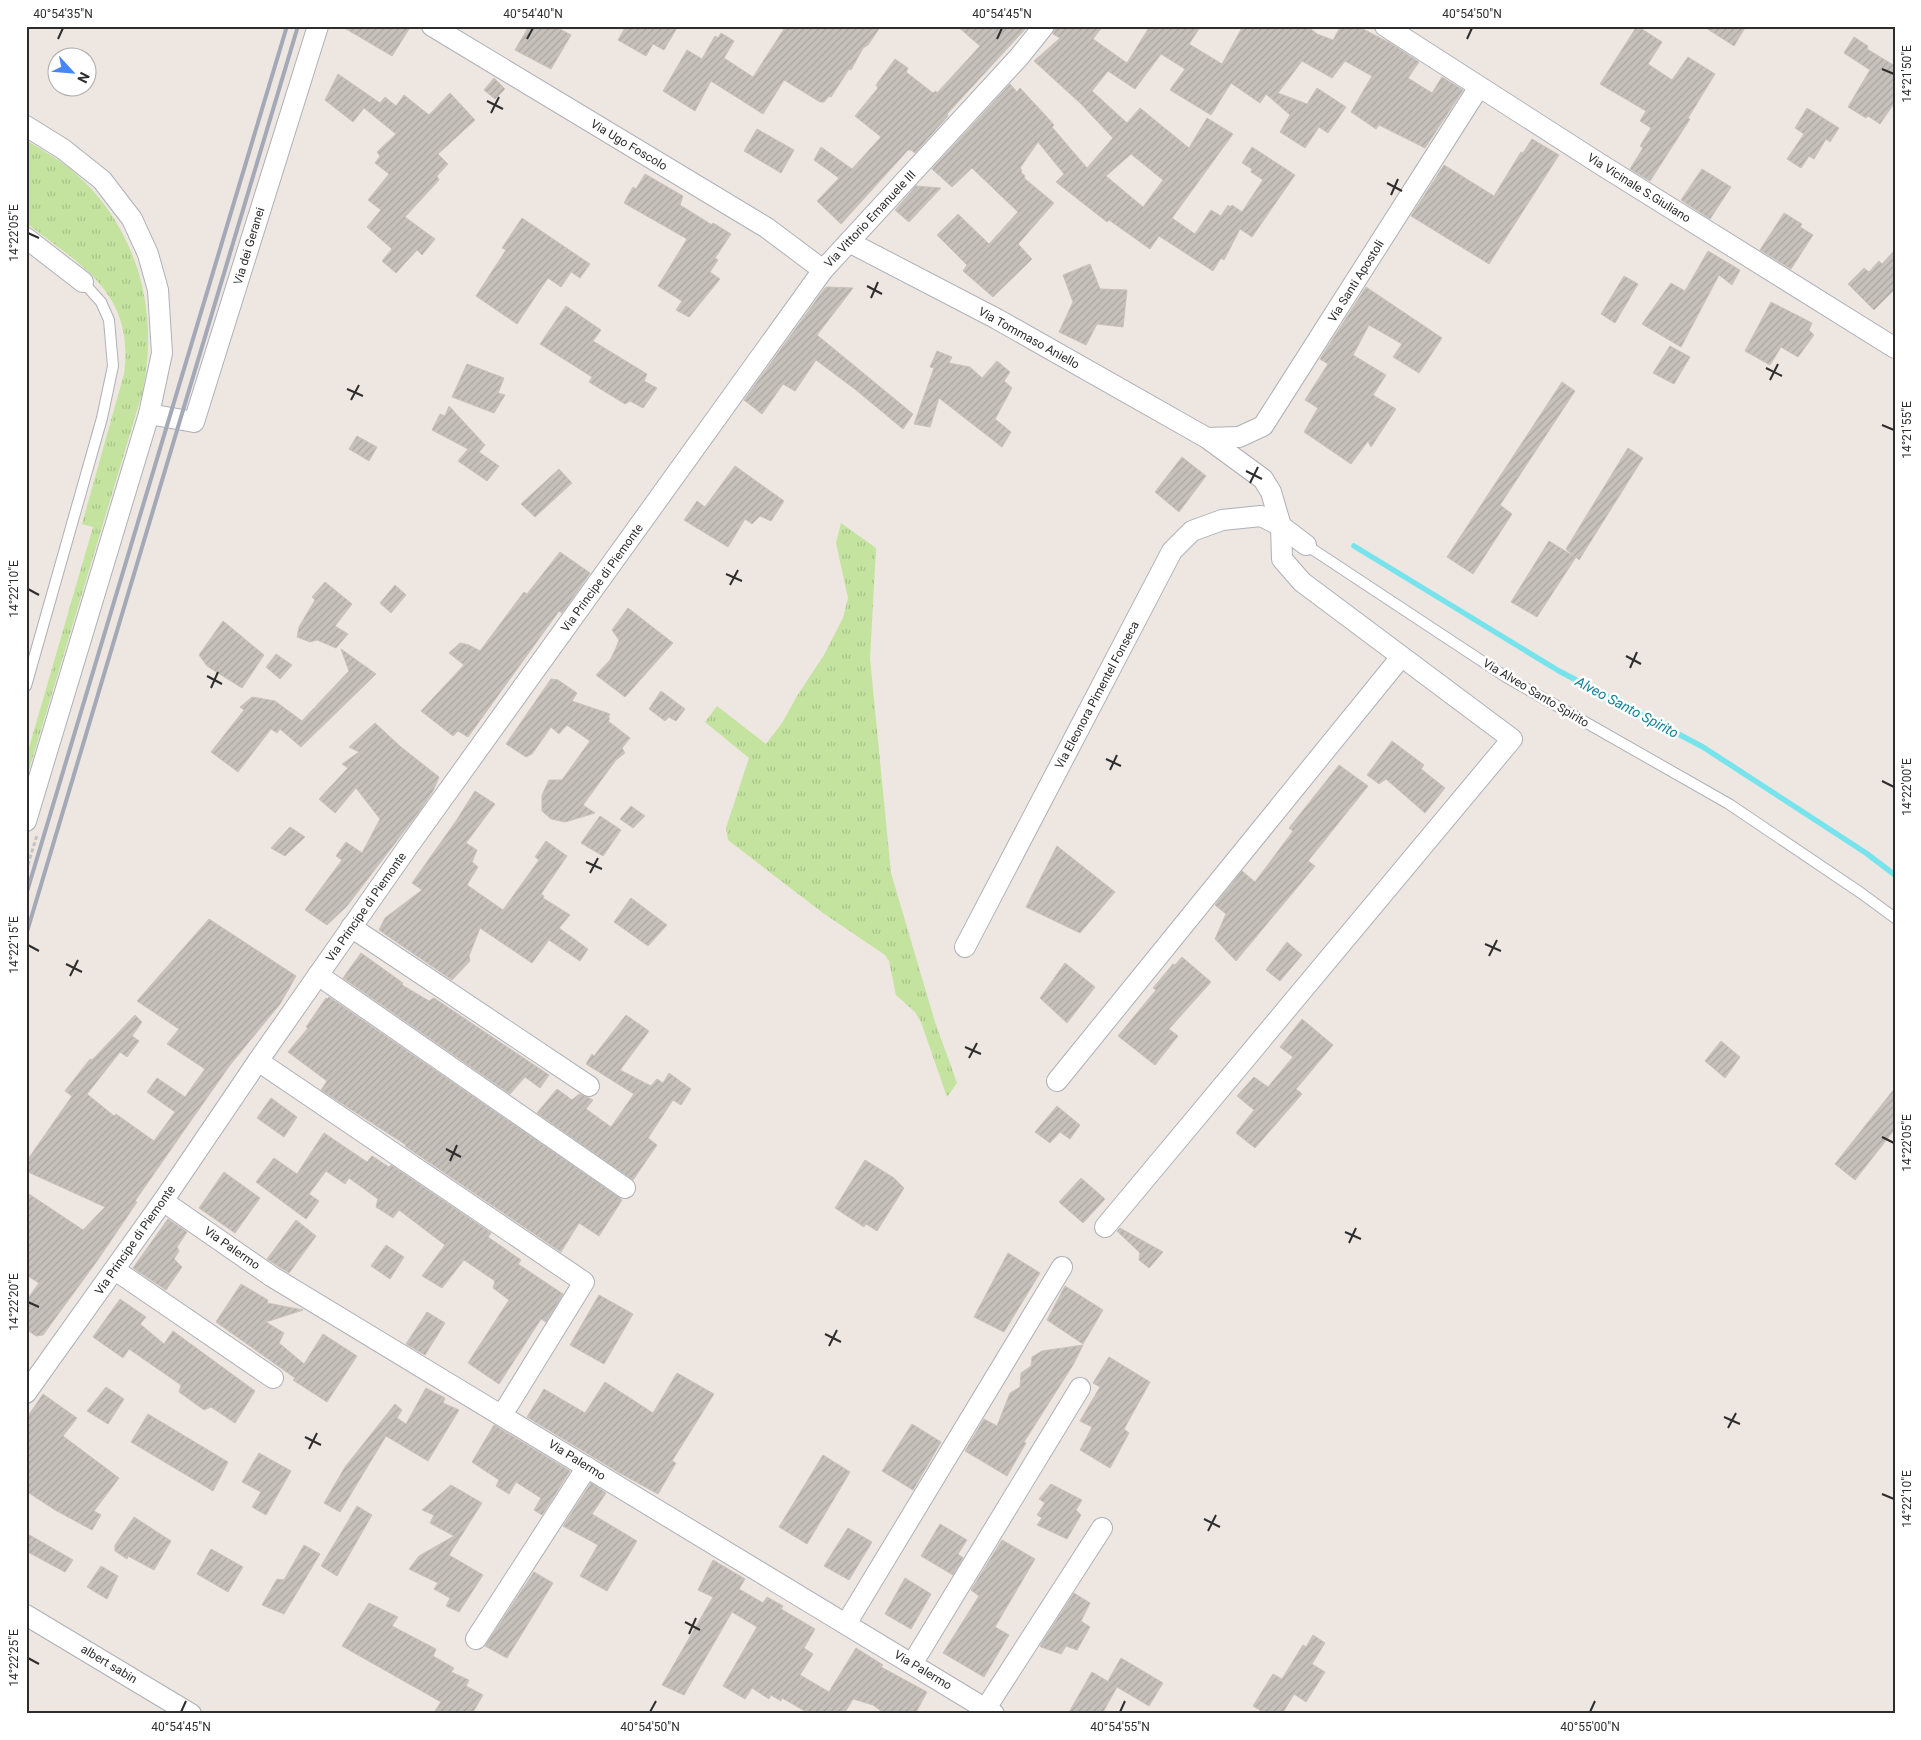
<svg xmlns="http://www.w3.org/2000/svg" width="1921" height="1740" viewBox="0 0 1921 1740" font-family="Roboto,sans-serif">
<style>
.grass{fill:url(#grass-tufts)}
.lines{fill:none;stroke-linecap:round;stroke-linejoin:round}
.stream{stroke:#77e4ed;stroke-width:5.5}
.building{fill:url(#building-hatch);stroke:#cac1ba;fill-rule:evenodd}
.service-casing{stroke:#adb1b9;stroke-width:12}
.minor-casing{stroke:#adb1b9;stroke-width:22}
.path{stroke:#c4c4c4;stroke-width:3;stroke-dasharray:4 2.5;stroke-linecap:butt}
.service{stroke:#fff;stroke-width:10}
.minor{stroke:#fff;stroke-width:20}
.rail{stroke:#a3a9b7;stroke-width:4}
.ticks{fill:none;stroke:#2d2d2d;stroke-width:2}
.labels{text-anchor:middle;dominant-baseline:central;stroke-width:5;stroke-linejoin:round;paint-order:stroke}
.street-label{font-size:12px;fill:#2d2d2d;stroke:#fff}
.water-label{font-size:14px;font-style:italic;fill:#108297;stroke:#fff}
.neatline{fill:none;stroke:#2d2d2d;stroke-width:2}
.ticks-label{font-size:12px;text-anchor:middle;fill:#2d2d2d}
</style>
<defs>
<pattern id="grass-tufts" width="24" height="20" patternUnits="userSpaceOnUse" patternTransform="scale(1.25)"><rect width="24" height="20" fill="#c3e39f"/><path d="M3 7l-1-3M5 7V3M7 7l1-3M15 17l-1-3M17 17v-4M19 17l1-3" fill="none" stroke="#a8c389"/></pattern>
<pattern id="building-hatch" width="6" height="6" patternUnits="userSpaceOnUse" patternTransform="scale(1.25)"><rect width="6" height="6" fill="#c7c1bc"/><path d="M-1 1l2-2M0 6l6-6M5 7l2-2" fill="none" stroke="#aba6a2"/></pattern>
</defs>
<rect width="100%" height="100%" fill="#eee6e0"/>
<g class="grass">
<path d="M26,140C40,149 55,157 68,167C136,222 161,310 142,394L26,780V758L93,527L82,524L124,374C135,293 82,266 26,223Z"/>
<polygon points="841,523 876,548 870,659 891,873 935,1022 957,1083 947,1097 921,1022 915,1012 896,995 889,961 885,955 823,913 728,840 726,828 749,758 705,722 717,706 766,744 782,723 797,696 824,655 843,618 848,598 836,543"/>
</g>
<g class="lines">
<polyline class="stream" points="1354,546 1559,671 1703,747 1866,853 1895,875"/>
</g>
<g class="building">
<polygon points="341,26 411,26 392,56"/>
<polygon points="529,26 554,26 571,35 551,69 515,50"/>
<polygon points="626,26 678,26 664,50 653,44 646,56 618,40"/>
<polygon points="786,26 881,26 868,45 863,48 851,70 849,69 831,97 829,96 824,102 820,102 784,80 763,114 711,81 695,111 663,91 687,50 702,59 715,36 718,38 721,33 734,41 724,58 753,77"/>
<polygon points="957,26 1028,26 947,114 948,116 915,153 911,150 908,150 841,224 817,201 839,178 814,160 821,147 852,169 881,137 855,116 878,88 876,85 895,59 908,68 906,72 933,93 936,91 937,93 980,46"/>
<path d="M1056,26H1103L1093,39L1127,63L1150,26H1201L1189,44L1222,64L1243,26H1307L1317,34L1333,40L1341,26H1357L1390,43L1419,62L1408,78L1432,93L1442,77L1463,90L1425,148L1379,125L1376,129L1351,112L1372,76L1345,61L1332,78L1302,61L1278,93L1307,104L1317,88L1346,107L1328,133L1319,127L1305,148L1280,132L1290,115L1266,94L1260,103L1231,83L1211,115L1170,90L1185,69L1161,54L1135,89L1108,71L1092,91L1127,123L1140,108L1189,148L1207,118L1233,134L1172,218L1195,234L1211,210L1221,216L1228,205L1230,207L1232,205L1242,212L1251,198L1263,180L1251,172L1252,169L1242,163L1252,147L1295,175L1252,237L1240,229L1224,260L1221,258L1213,271L1159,236L1150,249L1109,220L1107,222L1056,182L1064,174L1038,142L1020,168L1022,170L1021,172L1025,176L1024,178L1054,203L1018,244L1032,259L993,297L963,271L967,265L937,235L958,214L989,244L1018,212L972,168L952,187L932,169L1010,84L1017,92L1020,88L1047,117L1054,125L1052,127L1087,168L1113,138L1080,103L1034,61L1060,38L1053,34ZM1131,154L1163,180L1143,207L1106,176Z"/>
<polygon points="1637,26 1662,42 1648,64 1672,80 1688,57 1715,74 1688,118 1690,119 1650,181 1630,169 1643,148 1640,146 1651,128 1640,121 1646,111 1600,84"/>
<polygon points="1703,26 1746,26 1734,46"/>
<polygon points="1854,37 1868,46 1867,49 1895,66 1895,102 1880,124 1868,116 1866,118 1848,107 1870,70 1844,53"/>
<polygon points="338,74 380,103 385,97 396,106 404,95 429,115 450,93 475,120 438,154 448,164 437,176 439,180 405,217 435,239 422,255 417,250 396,273 382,261 392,249 367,227 381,210 368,200 389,174 375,163 380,156 377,152 396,134 364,108 353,122 325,100"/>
<polygon points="494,78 505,89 495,99 484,90"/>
<polygon points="1807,108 1839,128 1830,142 1826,139 1814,159 1809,156 1801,168 1787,159 1804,134 1795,128"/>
<polygon points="757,129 794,150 781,173 744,151"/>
<polygon points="1532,139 1559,155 1489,264 1411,216 1444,165 1494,196 1521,152 1523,153"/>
<polygon points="1702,169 1731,187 1710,219 1681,200"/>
<polygon points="645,174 683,196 680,205 712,225 713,223 731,234 715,258 718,260 710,272 720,279 689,317 676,310 682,301 658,286 687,239 624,203 633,187 636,189"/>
<polygon points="916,186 941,188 909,222 895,210"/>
<polygon points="1784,213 1802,224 1800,227 1813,235 1791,269 1760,250"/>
<polygon points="522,218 590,264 580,278 571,272 561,287 548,278 517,324 476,296 506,250 502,248"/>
<polygon points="1895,250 1895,289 1874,310 1848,284 1864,268 1869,272 1879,261 1882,264"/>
<polygon points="1708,251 1740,270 1732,285 1719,275 1681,347 1642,324 1671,283 1685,291"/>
<polygon points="1090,264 1100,289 1127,290 1123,327 1097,324 1086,345 1059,332 1073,302 1063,275"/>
<polygon points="1624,276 1638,284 1615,323 1601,314"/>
<polygon points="828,287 853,288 817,335 913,414 903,429 856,390 816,360 795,391 783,384 762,414 744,400 825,288"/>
<polygon points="1366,287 1442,338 1419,373 1393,357 1402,344 1369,325 1353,355 1386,375 1373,395 1396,409 1371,447 1368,441 1351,464 1304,432 1318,408 1305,400 1328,364 1320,359"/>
<polygon points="1771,302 1812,323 1809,330 1814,335 1798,357 1781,347 1770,365 1745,351"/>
<polygon points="566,306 601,330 593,341 647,374 644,381 657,388 643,408 630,401 625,404 589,382 592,377 540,344"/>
<polygon points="1670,346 1690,357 1674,384 1653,373"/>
<polygon points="937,351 952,357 949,363 970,367 982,378 997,361 1010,372 1004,381 1012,388 995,419 1011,432 1002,447 939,398 930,427 914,424 934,368 930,367"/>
<polygon points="467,364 504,378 498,393 505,395 494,413 452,397"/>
<polygon points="1562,382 1575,391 1500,505 1512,514 1473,574 1447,557"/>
<polygon points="449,406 485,445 479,452 499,466 487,481 458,461 468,449 432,430 440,414 445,416"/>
<polygon points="357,436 377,447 369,461 349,449"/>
<polygon points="1628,448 1643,458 1579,560 1576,557 1537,617 1511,602 1549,541 1575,557 1566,549"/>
<polygon points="1182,457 1206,476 1179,512 1155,492"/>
<polygon points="735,466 784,501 771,521 760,516 752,524 745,519 728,547 684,520 697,501 705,507"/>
<polygon points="559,469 572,483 535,517 521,504"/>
<polygon points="560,552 590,573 562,613 559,611 468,737 458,731 453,736 421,711 464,665 449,653 460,643 469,645 480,651 524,592 527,594"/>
<polygon points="325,582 352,604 335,626 348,634 336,648 317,640 310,642 297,637 299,627 315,600 312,597"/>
<polygon points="395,585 406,595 391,613 380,603"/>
<polygon points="628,608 673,643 625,697 596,675 610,660 616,648 619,640 612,630"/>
<polygon points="223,621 264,655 242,688 207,666 199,655"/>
<polygon points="341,649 376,674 301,747 280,729 277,733 271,729 238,772 211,752 244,710 240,707 252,697 275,701 302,721 314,708 318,709 315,707 349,671"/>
<polygon points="276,654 292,665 280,679 266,667"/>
<polygon points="551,679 558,680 577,693 572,701 610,714 608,717 610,718 608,721 630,738 622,748 625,753 616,760 583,805 595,813 565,822 551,819 542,811 542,795 549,780 562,780 590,741 567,725 559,734 551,727 532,754 526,757 506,744"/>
<polygon points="661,691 685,709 676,721 669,717 665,721 649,709"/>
<polygon points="375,723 401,747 439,777 433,791 421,809 347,906 327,925 305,910 342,860 336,856 346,842 362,853 380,819 356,788 335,813 319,799 348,768 342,764 359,752 349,747"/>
<polygon points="1392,741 1424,765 1421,769 1445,788 1425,813 1386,779 1379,784 1367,775"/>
<polygon points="1339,765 1368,786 1308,861 1315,866 1236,961 1215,939 1226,914 1215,905 1242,871 1255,882 1293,831 1289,828"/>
<polygon points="475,791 495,804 466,843 477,850 472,862 478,867 467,885 503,910 539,860 535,857 546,841 567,856 541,894 544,896 543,898 570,915 559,928 588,949 580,961 549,940 532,963 480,928 469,956 470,961 452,980 379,930 385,918 422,890 412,883 456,821"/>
<polygon points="631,806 645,816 633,828 620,819"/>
<polygon points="600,816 621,830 603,856 581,843"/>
<polygon points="290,827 305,837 285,856 271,848"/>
<polygon points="1057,846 1115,892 1080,933 1026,907"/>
<polygon points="631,898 667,925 648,946 614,922"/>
<polygon points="209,919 296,976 280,1004 230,1065 190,1122 135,1201 137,1202 97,1261 43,1335 36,1336 26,1329 26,1301 39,1283 26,1275 26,1192 83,1230 105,1207 26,1171 26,1162 72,1096 65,1091 90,1059 92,1060 135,1015 142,1022 132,1036 139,1041 127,1057 120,1052 87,1094 114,1116 116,1114 154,1141 175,1112 147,1092 157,1078 185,1097 205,1069 167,1044 179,1029 137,1001"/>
<polygon points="1287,942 1302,955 1280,981 1266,970"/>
<polygon points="361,953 403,983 402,985 429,1001 434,998 549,1075 540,1088 525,1077 510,1094 343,978"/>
<polygon points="1182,957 1211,982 1169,1029 1178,1036 1155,1065 1118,1036 1156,990 1153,988 1173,964 1175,965"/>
<polygon points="1065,963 1095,987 1067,1023 1040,998"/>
<polygon points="329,997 620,1198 622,1200 599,1236 579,1223 561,1252 405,1146 406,1145 321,1090 327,1081 288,1052 308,1028 306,1027 326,998 327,999"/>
<polygon points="626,1015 649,1031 620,1070 651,1086 657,1079 663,1083 669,1073 691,1089 681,1105 673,1100 648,1138 657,1145 633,1180 537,1113 557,1089 572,1100 579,1094 589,1098 593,1100 586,1109 611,1127 634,1094 586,1064 592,1054 594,1056"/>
<polygon points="1302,1019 1333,1045 1296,1089 1302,1094 1255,1148 1236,1133 1254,1110 1237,1096 1254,1077 1268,1087 1293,1057 1280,1047"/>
<polygon points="1721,1041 1740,1057 1725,1078 1705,1061"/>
<polygon points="1895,1088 1895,1129 1855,1180 1835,1164"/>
<polygon points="271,1098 297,1117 284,1137 257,1118"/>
<polygon points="1057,1106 1080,1125 1070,1139 1060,1132 1050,1143 1035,1132"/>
<polygon points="324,1133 367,1162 372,1156 389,1167 391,1165 491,1233 488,1237 521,1260 518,1264 563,1294 546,1322 541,1319 499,1384 468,1363 509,1300 493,1288 495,1281 464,1260 442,1288 422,1276 445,1245 399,1210 393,1218 376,1207 378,1199 349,1178 345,1184 326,1171 309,1194 319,1201 306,1219 256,1182 274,1158 297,1174"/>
<polygon points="865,1160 894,1178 904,1188 877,1231 866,1224 864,1227 835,1208"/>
<polygon points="224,1172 260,1198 235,1233 199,1208"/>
<polygon points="1081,1178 1105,1199 1083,1223 1059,1202"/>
<polygon points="168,1219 187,1232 177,1247 179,1251 174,1259 182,1267 166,1290 133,1268"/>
<polygon points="296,1220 316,1236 289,1273 267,1259"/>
<polygon points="1120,1228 1163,1252 1149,1268 1139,1260 1140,1253 1117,1231"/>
<polygon points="386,1245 404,1257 390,1279 371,1266"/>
<polygon points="1008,1253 1040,1273 1004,1332 974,1317"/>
<polygon points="241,1284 268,1300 267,1303 303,1310 266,1322 284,1333 279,1343 304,1364 323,1334 357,1356 327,1402 293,1380 295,1378 216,1322"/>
<polygon points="1065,1286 1103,1310 1083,1344 1047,1320"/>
<polygon points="599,1295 633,1314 604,1364 570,1345"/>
<polygon points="120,1299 146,1317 140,1324 164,1344 173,1331 255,1391 235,1423 211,1407 204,1410 179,1392 181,1385 129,1349 123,1358 93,1337"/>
<polygon points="427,1312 445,1323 425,1355 406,1344"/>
<polygon points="1083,1345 1073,1365 1024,1442 1026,1443 1007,1476 965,1451 984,1419 997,1426 1010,1393 1020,1387 1021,1373 1031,1366 1032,1357 1042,1351"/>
<polygon points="1109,1357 1150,1382 1124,1429 1129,1433 1110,1468 1080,1450 1092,1427 1080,1421 1100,1387 1093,1383"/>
<polygon points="677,1373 714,1394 672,1461 676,1463 658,1494 618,1472 527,1417 544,1389 585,1413 605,1382 653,1413"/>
<polygon points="106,1387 124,1399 108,1424 87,1411"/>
<polygon points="426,1388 445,1398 443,1403 459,1410 428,1461 386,1436 340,1512 324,1503 345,1467 395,1404 402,1410 397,1418 406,1424"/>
<polygon points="43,1394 77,1418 63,1436 119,1478 94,1511 101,1515 92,1530 55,1510 26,1491 26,1419"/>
<polygon points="148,1414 228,1462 213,1491 131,1442"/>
<polygon points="912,1424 941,1442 913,1490 882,1471"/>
<polygon points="494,1425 570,1471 542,1515 534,1510 541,1498 516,1482 509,1494 496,1486 499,1480 472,1462"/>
<polygon points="259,1453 291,1471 266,1515 252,1507 261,1492 242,1482"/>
<polygon points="823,1455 850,1472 807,1544 779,1527"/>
<polygon points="591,1483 606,1493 592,1514 637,1541 607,1591 580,1576 598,1545 563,1526"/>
<polygon points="1051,1484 1082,1500 1076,1510 1081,1515 1067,1539 1037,1525 1042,1518 1037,1515 1045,1503 1039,1499"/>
<polygon points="451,1485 482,1503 449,1555 483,1575 459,1612 446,1606 450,1598 434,1589 438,1583 409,1569 419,1556 454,1536 430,1523 434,1515 422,1510"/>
<polygon points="357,1506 372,1515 337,1576 321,1566"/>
<polygon points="134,1517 171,1541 154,1570 128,1556 127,1559 115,1551 115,1545"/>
<polygon points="940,1524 967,1540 958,1554 963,1558 953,1575 921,1556"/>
<polygon points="848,1528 872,1542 849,1580 824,1566"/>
<polygon points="26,1533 73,1560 65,1572 26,1551"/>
<polygon points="1002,1540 1035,1559 995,1627 1009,1635 984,1677 943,1653 979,1596 971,1590"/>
<polygon points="304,1545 320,1554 284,1614 262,1605 277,1579 284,1580"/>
<polygon points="211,1549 243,1567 228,1592 197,1574"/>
<polygon points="713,1560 745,1579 739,1589 763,1603 767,1597 783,1606 781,1609 815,1629 804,1648 813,1654 800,1675 829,1692 856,1648 883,1665 881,1667 927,1692 915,1714 885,1714 873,1705 853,1699 844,1714 810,1714 782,1698 781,1701 771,1695 769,1699 752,1688 745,1699 723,1686 757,1627 732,1612 684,1695 662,1685 713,1597 698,1590"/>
<polygon points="101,1566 118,1576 107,1599 87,1587"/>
<polygon points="534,1572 553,1583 507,1658 485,1646"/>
<polygon points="905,1578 931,1594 911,1629 885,1614"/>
<polygon points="1074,1593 1090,1603 1081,1621 1090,1627 1077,1650 1066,1646 1061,1654 1041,1647 1040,1646"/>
<polygon points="369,1603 398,1617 392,1626 436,1649 433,1656 454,1668 451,1672 469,1680 466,1686 483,1695 472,1714 433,1714 441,1702 342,1646"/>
<polygon points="1313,1635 1325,1643 1312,1664 1325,1672 1306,1702 1294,1694 1282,1714 1266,1714 1253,1706 1273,1674 1282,1679 1303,1645 1306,1647"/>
<polygon points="1121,1658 1163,1683 1149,1706 1117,1687 1102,1714 1068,1714 1092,1672 1112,1684 1108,1681"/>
</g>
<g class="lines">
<defs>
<g id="service">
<polyline points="1306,545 1506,677 1729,804 1861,893 1895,918"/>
<polyline points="26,686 102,418 113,366 109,320 101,302 83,282"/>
</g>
<g id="minor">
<polyline points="432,26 767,228 823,270"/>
<polyline points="1385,26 1600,164 1895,348"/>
<polyline points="26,126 63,149 102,180 132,219 148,254 158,290 162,353 149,414 26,821"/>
<polyline points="26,238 83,282"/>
<polyline points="849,242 997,319 1207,438 1263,479 1271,492 1281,526 1282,559 1302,582 1512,739 1105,1227"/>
<polyline points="149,414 194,422 318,26"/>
<polyline points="1207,438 1239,437 1263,426 1479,87"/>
<polyline points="351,927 589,1086"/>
<polyline points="965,947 1172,551 1192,531 1222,520 1261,516 1281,526 1306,545"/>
<polyline points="318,975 625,1188"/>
<polyline points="258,1061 584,1282 502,1415"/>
<polyline points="1057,1081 1401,657"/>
<polyline points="163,1201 271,1276 994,1714"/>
<polyline points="115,1270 273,1378"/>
<polyline points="26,1393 163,1201 258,1061 407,848 823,270 1019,57 1044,26"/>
<polyline points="26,1615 191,1714"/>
<polyline points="846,1624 1062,1267"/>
<polyline points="476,1639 587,1467"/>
<polyline points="912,1664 1080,1388"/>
<polyline points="986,1708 1102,1528"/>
</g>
</defs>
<use href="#service" class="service-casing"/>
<use href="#minor" class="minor-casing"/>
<polyline class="path" points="26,871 37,835"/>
<use href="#service" class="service"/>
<use href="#minor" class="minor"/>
<g class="rail">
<polyline points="26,895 287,26"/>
<polyline points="26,935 298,26"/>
</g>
</g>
<path class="ticks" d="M58,39L63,28M527,39L533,28M997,39L1002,28M1467,39L1472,28M1882,69L1894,74M487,101L503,109M491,113L499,97M1387,183L1402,191M1391,195L1398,179M28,233L39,238M867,286L882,294M871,298L878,282M1766,368L1782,376M1770,380L1778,364M347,389L363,396M351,400L359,385M1882,425L1894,430M1246,471L1262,479M1250,483L1258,467M726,574L742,581M730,585L738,570M28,589L39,595M1626,656L1641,664M1630,668L1637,652M207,676L222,684M211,688L218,672M1106,759L1121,766M1110,770L1117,755M1882,781L1894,787M586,862L602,869M590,873L598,858M1485,944L1501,951M28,945L39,951M1489,956L1497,940M66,964L82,972M70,976L78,960M965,1047L981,1054M969,1058L977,1043M1882,1137L1894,1143M446,1149L461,1157M450,1161L457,1145M1345,1232L1361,1239M1349,1243L1356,1228M28,1302L39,1307M825,1334L841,1342M829,1346L837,1330M1724,1417L1740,1424M1728,1428L1736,1413M305,1437L321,1445M309,1449L317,1433M1882,1494L1894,1499M1204,1519L1220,1527M1208,1531L1216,1515M685,1622L700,1630M689,1634L696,1618M28,1658L39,1664M181,1712L186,1701M650,1712L656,1701M1120,1712L1125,1701M1590,1712L1595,1701"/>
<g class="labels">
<g class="street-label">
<text transform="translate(629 145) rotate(31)">Via Ugo Foscolo</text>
<text transform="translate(1639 188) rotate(32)">Via Vicinale S.Giuliano</text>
<text transform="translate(870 219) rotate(-47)">Via Vittorio Emanuele III</text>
<text transform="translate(249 246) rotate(-73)">Via dei Geranei</text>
<text transform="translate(1356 281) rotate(-58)">Via Santi Apostoli</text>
<text transform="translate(1029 338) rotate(29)">Via Tommaso Aniello</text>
<text transform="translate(602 578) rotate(-54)">Via Principe di Piemonte</text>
<text transform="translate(1536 693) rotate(31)">Via Alveo Santo Spirito</text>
<text transform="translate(1097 695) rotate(-62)">Via Eleonora Pimentel Fonseca</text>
<text transform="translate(366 907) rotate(-55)">Via Principe di Piemonte</text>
<text transform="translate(135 1240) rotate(-55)">Via Principe di Piemonte</text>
<text transform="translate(232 1248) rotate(35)">Via Palermo</text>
<text transform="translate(577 1460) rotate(32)">Via Palermo</text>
<text transform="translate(109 1664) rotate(31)">albert sabin</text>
<text transform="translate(923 1670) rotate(31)">Via Palermo</text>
</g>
<g class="water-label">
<text transform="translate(1627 707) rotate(28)">Alveo Santo Spirito</text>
</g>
</g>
<rect width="1921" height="1740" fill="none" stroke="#ffffff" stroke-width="55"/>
<g transform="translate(72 72) rotate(116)"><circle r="24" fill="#ffffff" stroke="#ababab"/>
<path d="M0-4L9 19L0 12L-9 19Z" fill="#4587f7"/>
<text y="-8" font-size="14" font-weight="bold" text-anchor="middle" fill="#2d2d2d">N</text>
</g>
<rect x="28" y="28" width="1866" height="1684" class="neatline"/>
<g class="ticks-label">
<text x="63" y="18">40°54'35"N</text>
<text x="533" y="18">40°54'40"N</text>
<text x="1002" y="18">40°54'45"N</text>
<text x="1472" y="18">40°54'50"N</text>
<text transform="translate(1907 74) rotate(-90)" y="4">14°21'50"E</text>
<text transform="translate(14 233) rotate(-90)" y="4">14°22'05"E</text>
<text transform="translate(1907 430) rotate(-90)" y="4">14°21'55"E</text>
<text transform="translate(14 589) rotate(-90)" y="4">14°22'10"E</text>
<text transform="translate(1907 787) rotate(-90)" y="4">14°22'00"E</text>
<text transform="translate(14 945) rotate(-90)" y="4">14°22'15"E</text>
<text transform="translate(1907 1143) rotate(-90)" y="4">14°22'05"E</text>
<text transform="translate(14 1302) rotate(-90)" y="4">14°22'20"E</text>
<text transform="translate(1907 1499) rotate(-90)" y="4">14°22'10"E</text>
<text transform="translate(14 1658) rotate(-90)" y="4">14°22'25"E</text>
<text x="181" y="1731">40°54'45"N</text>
<text x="650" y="1731">40°54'50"N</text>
<text x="1120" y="1731">40°54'55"N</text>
<text x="1590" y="1731">40°55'00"N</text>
</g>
</svg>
